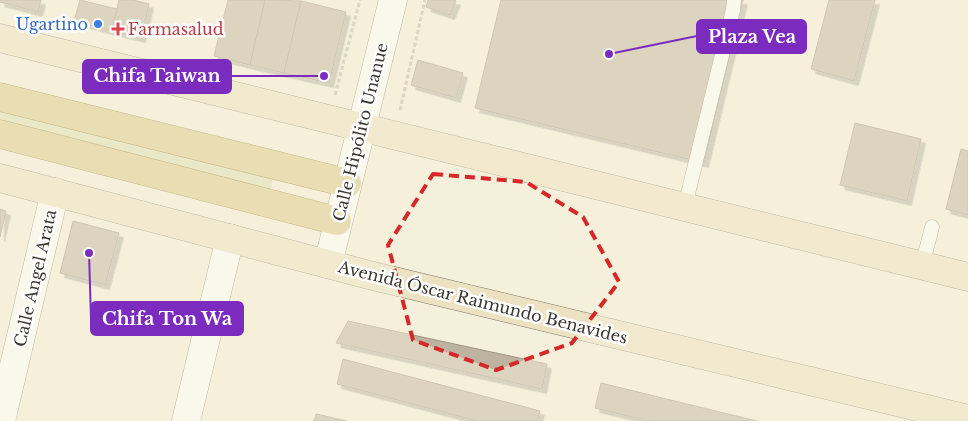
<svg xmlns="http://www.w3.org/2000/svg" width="968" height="421" viewBox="0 0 968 421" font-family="'Libre Baskerville',serif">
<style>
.green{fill:#dbdead}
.building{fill:#beb2a1;stroke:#a09483;filter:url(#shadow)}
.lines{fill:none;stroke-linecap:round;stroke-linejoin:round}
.lane-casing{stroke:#7e7967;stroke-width:15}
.street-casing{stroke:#7e7967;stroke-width:29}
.secondary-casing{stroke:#7e7967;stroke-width:29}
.primary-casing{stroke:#907b32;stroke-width:29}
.path{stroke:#b9b5a4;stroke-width:3;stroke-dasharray:4 2.5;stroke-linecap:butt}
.lane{stroke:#fff;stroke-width:14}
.street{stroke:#fff;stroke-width:28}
.secondary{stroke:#ece2c2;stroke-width:28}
.primary{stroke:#d9c585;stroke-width:28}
.marked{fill:none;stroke:#d62828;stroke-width:4;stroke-dasharray:10 6;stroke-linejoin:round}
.shop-dot{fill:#3f7fe0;stroke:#fff;stroke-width:2}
.health-dot{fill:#e0444e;stroke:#fff;stroke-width:2}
.labels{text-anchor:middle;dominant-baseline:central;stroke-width:5;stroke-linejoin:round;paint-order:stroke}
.shop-label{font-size:16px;fill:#366cbe;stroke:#fff;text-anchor:end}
.health-label{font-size:16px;fill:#be3a42;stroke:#fff;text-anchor:start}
.street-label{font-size:16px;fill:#39372f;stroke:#fff}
.leader{fill:none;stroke:#7b2cbf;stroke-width:2}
.callout-dot{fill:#7b2cbf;stroke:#fff;stroke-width:2}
.callout{fill:#7b2cbf;stroke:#7b2cbf;stroke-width:2}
.callout-label{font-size:18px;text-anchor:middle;font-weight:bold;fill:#fff}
</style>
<defs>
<filter id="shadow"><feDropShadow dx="4.5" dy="4.5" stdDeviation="0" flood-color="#0004"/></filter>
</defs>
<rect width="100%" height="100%" fill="#f5f0db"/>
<polygon class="green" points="0,106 273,174 271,192 0,123"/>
<g class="building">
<polygon points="0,0 41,0 38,12 0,2"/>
<polygon points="80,0 117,9 112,31 74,21"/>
<polygon points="119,0 133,0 149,4 141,38 112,31"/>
<polygon points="228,0 265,0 250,65 214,56"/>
<polygon points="265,0 301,1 284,73 250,65"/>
<polygon points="428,0 454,0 456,1 450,15 426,7"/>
<polygon points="501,0 743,0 704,163 475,108"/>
<polygon points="829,0 875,0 854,81 811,69"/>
<polygon points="301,1 346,12 329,83 284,73"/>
<polygon points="418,60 463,73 456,98 411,85"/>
<polygon points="855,123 921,139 907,201 840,185"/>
<polygon points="961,149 968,151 968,215 946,209"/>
<polygon points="0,209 6,211 0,237"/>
<polygon points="73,221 119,233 105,285 60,273"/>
<polygon points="348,321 547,364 542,389 336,343"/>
<polygon points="343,359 540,411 537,421 477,421 337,384"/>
<polygon points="601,383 757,421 649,421 595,408"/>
<polygon points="316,414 347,421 314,421"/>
</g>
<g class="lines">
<defs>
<g id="lane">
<polyline points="685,206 733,10 734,0"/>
<polyline points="922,266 932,227"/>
</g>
<g id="street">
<polyline points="328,264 393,0"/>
<polyline points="1,421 55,192"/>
<polyline points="186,421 230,238"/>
</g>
<g id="secondary">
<polyline points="0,38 968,277"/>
<polyline points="0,178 369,275 968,419"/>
</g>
<g id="primary">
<polyline points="0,97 347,183"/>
<polyline points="0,134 337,221"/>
</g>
</defs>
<use href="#lane" class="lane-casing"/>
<use href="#street" class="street-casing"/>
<use href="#secondary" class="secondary-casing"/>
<use href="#primary" class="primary-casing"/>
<g class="path">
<polyline points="335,95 360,0"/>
<polyline points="400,110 425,0"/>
</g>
<use href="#lane" class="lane"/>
<use href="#street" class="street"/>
<use href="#secondary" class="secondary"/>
<use href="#primary" class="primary"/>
</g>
<path d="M0 0H968V421H0ZM433,174L526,182L583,217L619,282L572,343L496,370L413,340L388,245Z" fill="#f5f0db" fill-opacity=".55" fill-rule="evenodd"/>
<path class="marked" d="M433,174L526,182L583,217L619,282L572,343L496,370L413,340L388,245Z"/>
<circle class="shop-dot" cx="98" cy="24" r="5"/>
<path class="health-dot" d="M115.5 21.5h5v5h5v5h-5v5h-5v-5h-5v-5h5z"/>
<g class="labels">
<g class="shop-label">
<text x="88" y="24">Ugartino</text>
</g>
<g class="health-label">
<text x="128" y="29">Farmasalud</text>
</g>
<g class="street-label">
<text transform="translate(360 132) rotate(-76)">Calle Hipólito Unanue</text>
<text transform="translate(35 278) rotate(-77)">Calle Angel Arata</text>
<text transform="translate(483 302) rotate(14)">Avenida Óscar Raimundo Benavides</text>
</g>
</g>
<path class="leader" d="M609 54L697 36M324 76L231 76M89 253L91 318"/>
<g class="callout-dot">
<circle cx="609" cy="54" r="5"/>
<circle cx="324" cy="76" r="5"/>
<circle cx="89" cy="253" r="5"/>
</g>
<g class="callout">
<rect x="697" y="20" width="109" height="33" rx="5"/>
<rect x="83" y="60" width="148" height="33" rx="5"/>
<rect x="91" y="302" width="152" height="33" rx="5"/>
</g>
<g class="callout-label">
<text x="752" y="43">Plaza Vea</text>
<text x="157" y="82">Chifa Taiwan</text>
<text x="167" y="325">Chifa Ton Wa</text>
</g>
</svg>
